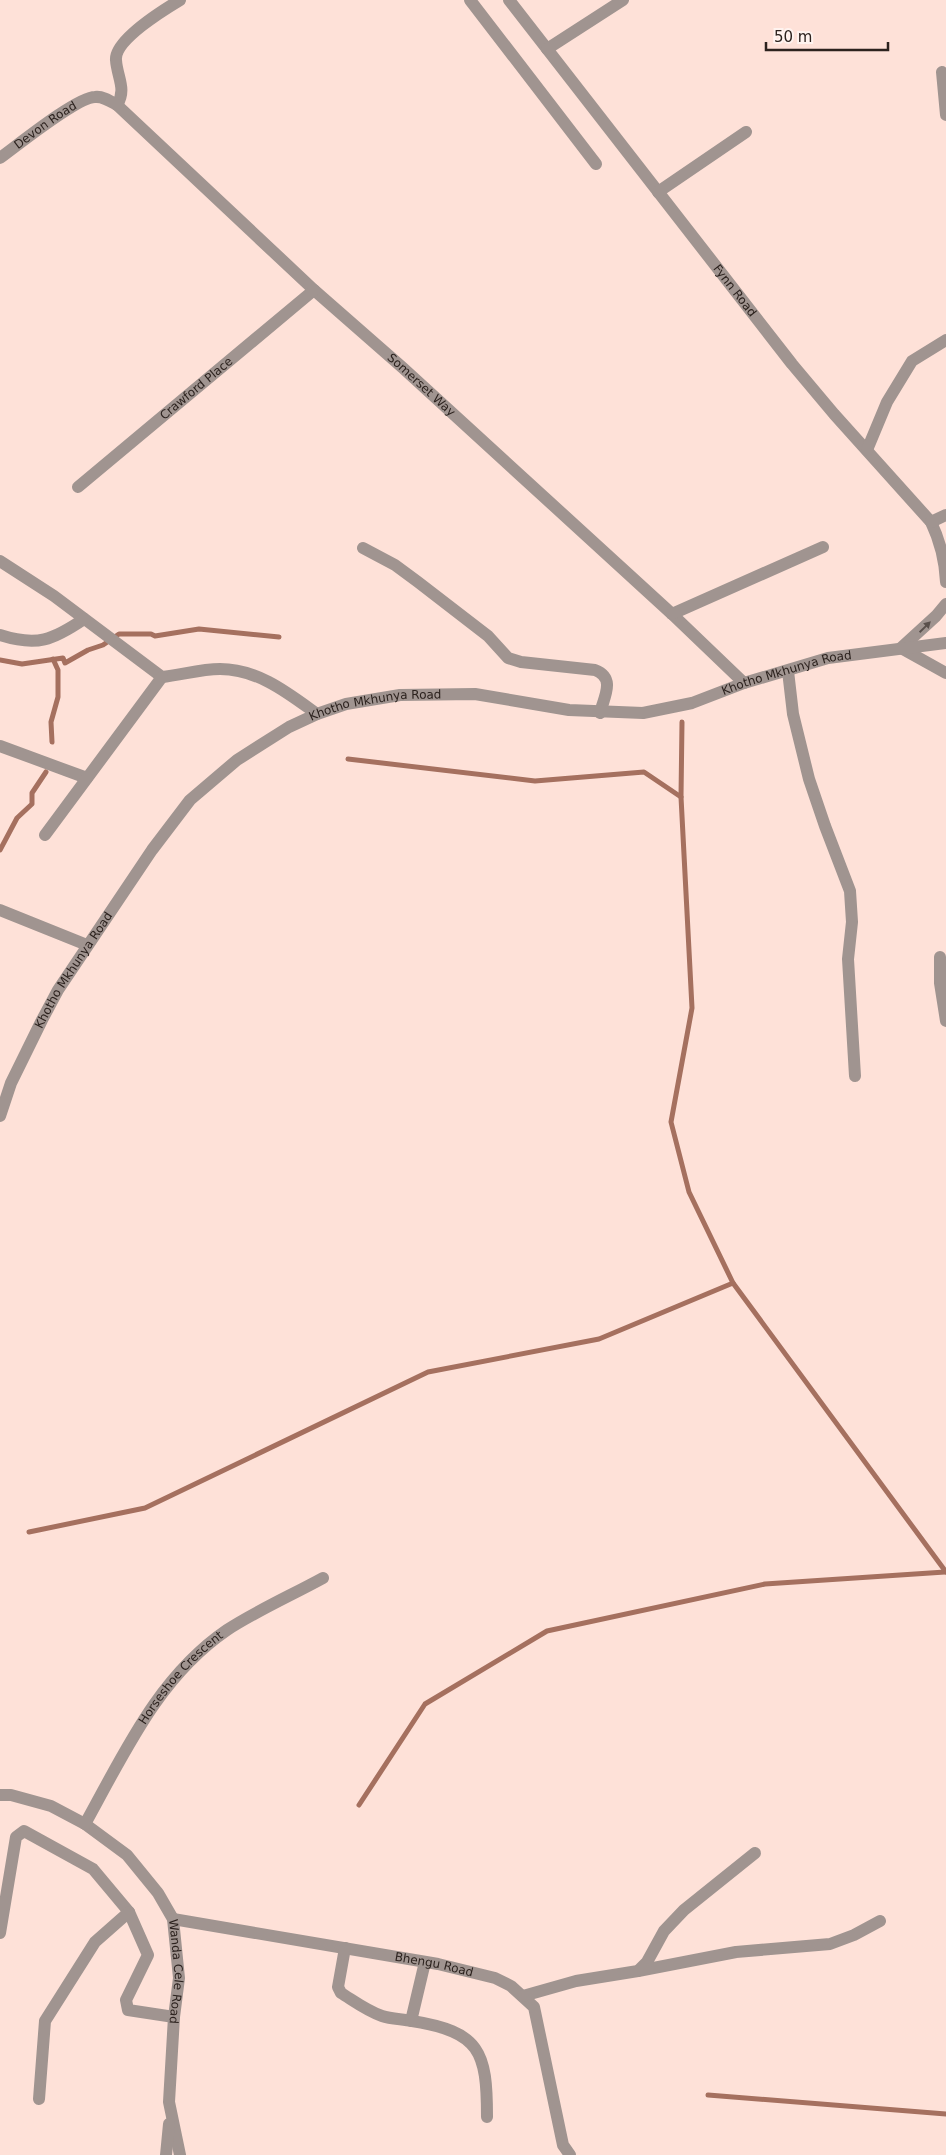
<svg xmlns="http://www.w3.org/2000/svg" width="946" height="2155" viewBox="0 0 946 2155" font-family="'DejaVu Sans',sans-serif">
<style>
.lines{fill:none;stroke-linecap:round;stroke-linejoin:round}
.stream{stroke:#a5705f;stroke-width:5}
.minor{stroke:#a09490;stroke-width:12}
.oneway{fill:#5a504c}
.labels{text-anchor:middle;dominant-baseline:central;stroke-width:5;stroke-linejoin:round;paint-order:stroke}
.street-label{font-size:12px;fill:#2c221e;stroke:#fff3ef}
</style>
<rect width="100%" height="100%" fill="#fee1d8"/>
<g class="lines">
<g class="stream">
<polyline points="0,660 22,664 63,658 65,663 88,650 103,645 119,634 151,634 155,636 199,629 279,637"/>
<polyline points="682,722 681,797 692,1008 671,1122 689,1192 733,1283 946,1572"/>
<polyline points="52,742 51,722 58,697 58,670 53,659"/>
<polyline points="348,759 535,781 644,772 681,797"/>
<polyline points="0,850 17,818 32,804 32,793 46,772"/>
<polyline points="29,1532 145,1508 428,1372 599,1339 733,1283"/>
<polyline points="359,1805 425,1704 547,1631 765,1584 945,1572"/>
<polyline points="708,2095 946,2114"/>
</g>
<g class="minor">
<polyline points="470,0 596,164"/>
<path id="s1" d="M509,0L792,364L834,414L931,522C941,543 945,560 946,582"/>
<polyline points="547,49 623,0"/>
<polyline points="942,72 946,115"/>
<path d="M117,105C127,89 117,77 116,60C114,40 165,9 180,0"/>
<path id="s2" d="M0,158C18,145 77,97 95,97C103,96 110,101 117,105L314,290L403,368L672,614L744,683"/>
<polyline points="658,192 746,132"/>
<polyline points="867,450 887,402 912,361 946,340"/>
<path id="s3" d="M78,487L314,290"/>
<polyline points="931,522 946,515"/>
<path d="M363,548L395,565L418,582L488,636L508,658L521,662L595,670C616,678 604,697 600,713"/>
<path d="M0,561L54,596L162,677C181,675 201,669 220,669C258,669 288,693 317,714"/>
<polyline points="946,604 936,616 901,648 946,673"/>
<polyline points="672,614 823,547"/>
<path d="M0,635C37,647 53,640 84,619"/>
<polyline points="788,671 793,714 809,779 825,826 850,891 852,922 848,959 855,1076"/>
<polyline points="0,746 87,778"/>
<polyline points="45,835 162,677"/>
<polyline points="0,910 87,945"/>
<polyline points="940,957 940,983 946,1021"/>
<path id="s4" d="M0,1116L11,1083L42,1020L58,990L152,850L190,800L237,760L289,727L317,714L346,704L400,695L475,694L569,710L643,713L692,703L744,683L828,658L946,643"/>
<path id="s5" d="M0,1795H11L51,1806L85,1824L127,1855L158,1893L173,1919L179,1978L174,2017L169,2102L180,2155"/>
<path id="s6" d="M85,1824C124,1754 158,1677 227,1630C256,1611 292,1595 323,1578"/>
<path id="s7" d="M173,1919L438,1964L495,1978L511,1986L534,2007L563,2145L570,2155"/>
<polyline points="0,1933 16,1837 24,1831 93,1869 129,1912 148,1955 126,2000 128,2010 174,2017"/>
<path d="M345,1948L338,1987L341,1993C354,2001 367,2011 382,2016C391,2019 402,2019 412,2021C480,2032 487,2051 487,2117"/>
<polyline points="638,1971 736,1952 830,1944 854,1935 880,1921"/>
<polyline points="523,1996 576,1981 638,1971 647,1962 664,1931 684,1910 755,1853"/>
<polyline points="411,2021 425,1962"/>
<polyline points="39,2099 45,2021 95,1942 129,1912"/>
<polyline points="166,2155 169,2124"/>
</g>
</g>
<defs><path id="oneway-solid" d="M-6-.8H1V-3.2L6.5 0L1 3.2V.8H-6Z" transform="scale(1.25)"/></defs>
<use class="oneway" href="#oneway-solid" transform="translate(925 627) rotate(-44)"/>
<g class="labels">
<g class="street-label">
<text stroke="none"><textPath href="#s2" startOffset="56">Devon Road</textPath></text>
<text stroke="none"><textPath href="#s1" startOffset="368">Fynn Road</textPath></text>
<text stroke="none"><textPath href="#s2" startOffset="551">Somerset Way</textPath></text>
<text stroke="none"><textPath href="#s3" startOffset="154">Crawford Place</textPath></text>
<text stroke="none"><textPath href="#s4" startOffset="1004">Khotho Mkhunya Road</textPath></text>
<text stroke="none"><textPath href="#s4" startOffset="584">Khotho Mkhunya Road</textPath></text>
<text stroke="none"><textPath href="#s4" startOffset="164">Khotho Mkhunya Road</textPath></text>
<text stroke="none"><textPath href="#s6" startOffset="176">Horseshoe Crescent</textPath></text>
<text stroke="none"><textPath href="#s7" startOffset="265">Bhengu Road</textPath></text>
<text stroke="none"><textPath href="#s5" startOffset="275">Wanda Cele Road</textPath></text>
</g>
</g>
<path d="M766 42v8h122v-8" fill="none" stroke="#2c221e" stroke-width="2.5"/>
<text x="774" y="42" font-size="15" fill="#2c221e" stroke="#fff3ef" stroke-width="4" paint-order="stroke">50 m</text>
</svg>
